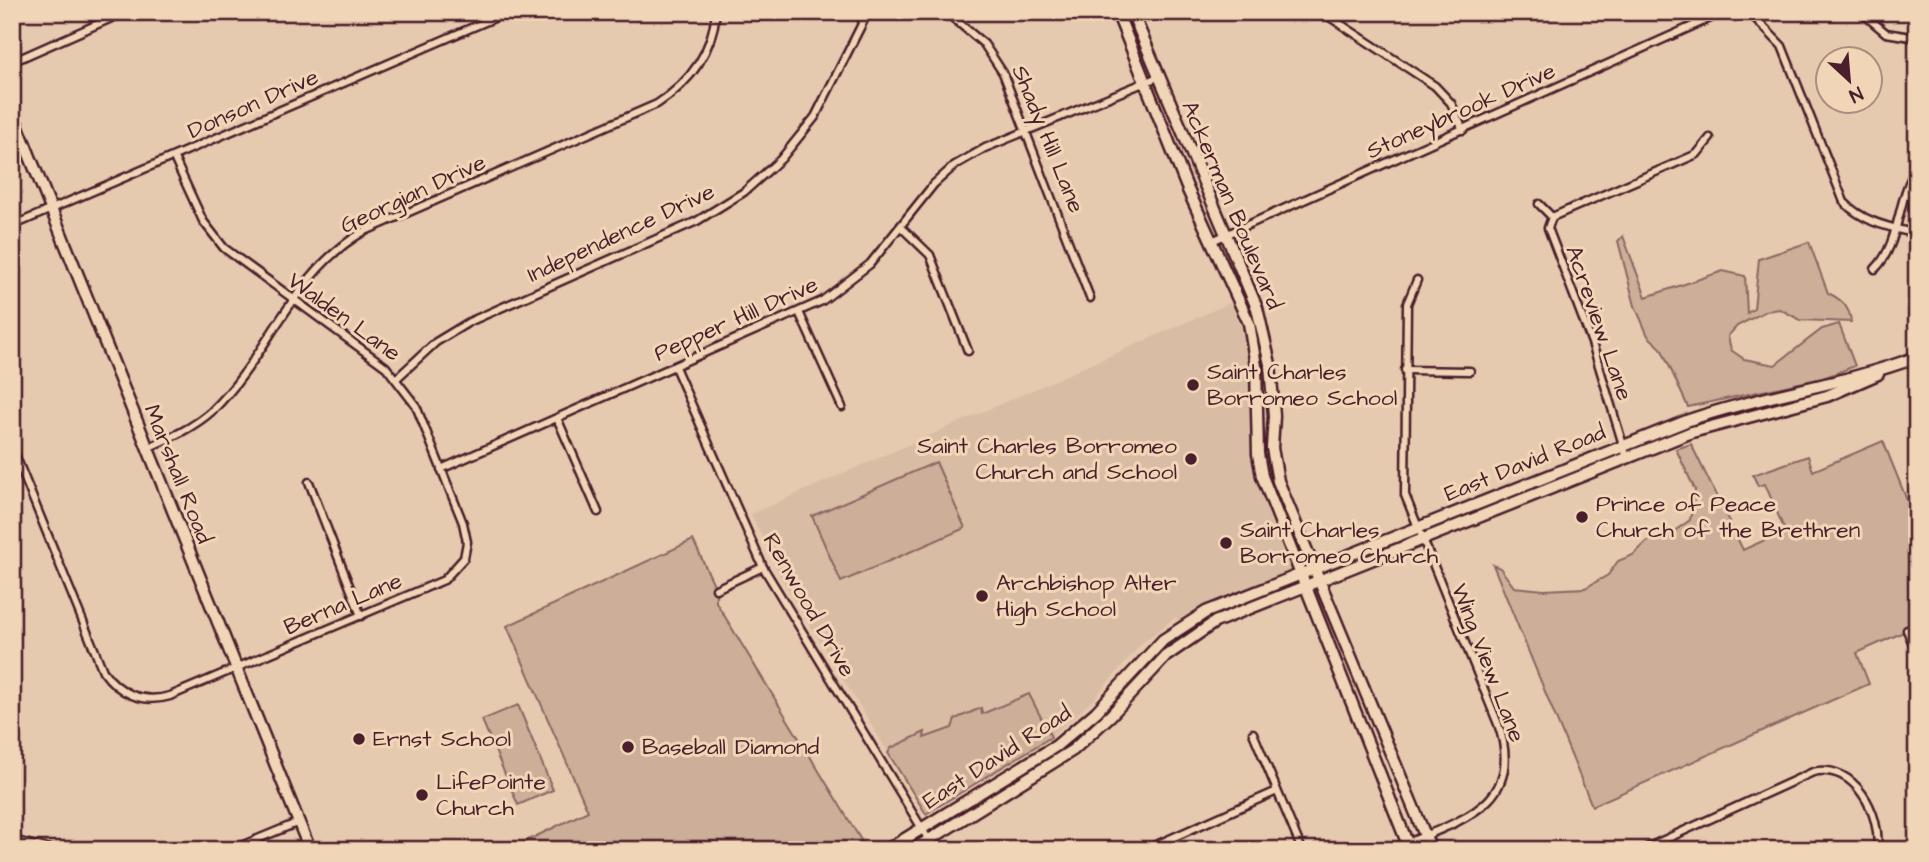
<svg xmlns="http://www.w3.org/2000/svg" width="1929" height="862" viewBox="0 0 1929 862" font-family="'Architects Daughter',sans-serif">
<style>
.built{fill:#d9bca4}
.green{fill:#ccae99;stroke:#8b6662;stroke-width:2}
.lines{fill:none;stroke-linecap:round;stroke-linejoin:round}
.street-casing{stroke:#4a1f2b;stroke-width:11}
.secondary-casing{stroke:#4a1f2b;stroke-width:15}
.street{stroke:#f0d5b7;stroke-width:6}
.secondary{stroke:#f0d5b7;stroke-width:10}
.poi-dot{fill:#4a1f2b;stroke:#f0d5b7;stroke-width:2.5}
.labels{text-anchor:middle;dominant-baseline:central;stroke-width:6;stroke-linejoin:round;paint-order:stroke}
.street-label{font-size:23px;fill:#4a1f2b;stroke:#f0d5b7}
.poi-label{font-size:23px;fill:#4a1f2b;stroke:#f0d5b7;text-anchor:start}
</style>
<rect width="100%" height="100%" fill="#e6caaf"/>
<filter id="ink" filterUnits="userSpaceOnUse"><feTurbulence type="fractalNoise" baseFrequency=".0143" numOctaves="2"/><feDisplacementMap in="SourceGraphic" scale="14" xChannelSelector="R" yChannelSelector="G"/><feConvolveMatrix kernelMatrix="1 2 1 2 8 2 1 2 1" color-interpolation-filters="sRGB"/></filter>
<g filter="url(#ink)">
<polygon class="built" points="1239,299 1249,323 1258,454 1299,573 1182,626 1176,617 1142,643 1093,700 1051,737 926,814 781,578 751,514"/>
<g class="green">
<path d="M1623,236L1646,297L1723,271L1745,276L1747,313L1754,309L1759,259L1809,242L1828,293C1841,299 1850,307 1851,322L1800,320L1780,309L1766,311L1737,326L1728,336L1731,350L1744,359L1775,365L1822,329L1839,324L1855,366L1823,378L1688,407L1661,348L1648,336L1635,306L1618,241Z"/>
<polygon points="1883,441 1917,525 1917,626 1857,653 1869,684 1592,806 1493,565 1500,568 1514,587 1544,590 1585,588 1608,575 1618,561 1633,555 1649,540 1663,539 1690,520 1695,490 1676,449 1691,444 1743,550 1785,531 1765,484 1758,486 1753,475 1808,456 1813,471"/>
<polygon points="936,462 965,528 841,582 812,516"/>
<polygon points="693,540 716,589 716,602 867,850 539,850 522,843 588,811 507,626"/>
<polygon points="1029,694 1051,737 926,814 888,753 891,748 925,732 924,738 952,728 955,719 981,708 982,714"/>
<polygon points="518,705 553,790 518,805 482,720"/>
</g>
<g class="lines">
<defs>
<g id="street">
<polyline points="946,12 984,44 1003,73 1090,298"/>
<polyline points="1322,12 1435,86 1451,103 1463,130"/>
<path d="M1749,12L1782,46L1844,202C1864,223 1890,227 1917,234"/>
<polyline points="1861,12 1886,33 1917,38"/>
<polyline points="12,62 125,12"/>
<polyline points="1539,204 1552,217"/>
<polyline points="1552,217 1548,228 1592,343 1627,458"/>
<polyline points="1552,217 1697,154 1710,138"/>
<polyline points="12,226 508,12"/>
<polyline points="901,227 930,255 968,351"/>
<polyline points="1212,241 1724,12"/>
<path d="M1875,269C1901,243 1896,199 1917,168"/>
<polyline points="799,312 842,407"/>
<polyline points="675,367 763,567 935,850"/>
<polyline points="1405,370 1470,371"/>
<polyline points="397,378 436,342 469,322 697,221 744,192 781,159 815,117 868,12"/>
<polyline points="557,418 598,512"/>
<path d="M12,447L103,671C119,694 143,704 170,696L444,580L464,558L467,542L463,523L416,406L386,367L224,248L203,221L174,158"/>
<path d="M147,448C170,438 193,428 212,411C269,356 292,273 363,232L657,104C691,82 712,53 716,12"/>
<polyline points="441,469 822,301 870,264 934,184 955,165 985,148 1158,77"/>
<polyline points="309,482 361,616"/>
<polyline points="716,589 763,567"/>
<polyline points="1907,630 1917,653"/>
<polyline points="1253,733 1302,850"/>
<polyline points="12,840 54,850"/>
<polyline points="231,850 299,822"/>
<polyline points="1145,850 1277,791"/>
<path d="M1391,850C1453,822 1528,809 1498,724L1405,495L1407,304L1417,280"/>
<path d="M1642,850L1813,772C1854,762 1882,814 1877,850"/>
</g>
<g id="secondary">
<polyline points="1117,12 1188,190 1249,323 1256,366 1258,454 1262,476 1410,850"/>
<polyline points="1132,12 1257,308 1270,364 1274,416 1272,448 1278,481 1431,850"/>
<polyline points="12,112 310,850"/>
<path d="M887,850L1056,746L1096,712L1163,640L1206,612L1689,420C1764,394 1843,385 1917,357"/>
<polyline points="913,850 1073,750 1111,715 1166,656 1215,622 1692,432 1827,396 1878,374"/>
</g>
</defs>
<use href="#street" class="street-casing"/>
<use href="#secondary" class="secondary-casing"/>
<use href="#street" class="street"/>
<use href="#secondary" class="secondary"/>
</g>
</g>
<g class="poi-dot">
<circle cx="1193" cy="385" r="7"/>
<circle cx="1191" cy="459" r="7"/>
<circle cx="1582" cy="517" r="7"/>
<circle cx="1226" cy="543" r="7"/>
<circle cx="982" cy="596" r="7"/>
<circle cx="359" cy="739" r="7"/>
<circle cx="628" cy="747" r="7"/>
<circle cx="422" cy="795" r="7"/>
</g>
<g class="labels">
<g class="street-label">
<text transform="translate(253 104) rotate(-24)">Donson Drive</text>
<text transform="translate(1461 111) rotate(-24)">Stoneybrook Drive</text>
<text transform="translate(1048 139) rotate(68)">Shady Hill Lane</text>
<text transform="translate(413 194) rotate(-25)">Georgian Drive</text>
<text transform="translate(1232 205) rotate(67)">Ackerman Boulevard</text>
<text transform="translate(621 233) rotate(-25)">Independence Drive</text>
<text transform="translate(344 317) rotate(36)">Walden Lane</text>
<text transform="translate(736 319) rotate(-24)">Pepper Hill Drive</text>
<text transform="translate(1599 323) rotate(71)">Acreview Lane</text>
<text transform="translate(1525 463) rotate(-22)">East David Road</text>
<text transform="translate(178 474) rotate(68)">Marshall Road</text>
<text transform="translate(343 604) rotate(-23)">Berna Lane</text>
<text transform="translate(809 605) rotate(60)">Renwood Drive</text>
<text transform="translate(1488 663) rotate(69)">Wing View Lane</text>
<text transform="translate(997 757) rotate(-33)">East David Road</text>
</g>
<g class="poi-label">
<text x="1207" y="372">Saint Charles<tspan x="1207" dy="26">Borromeo School</tspan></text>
<text x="1177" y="446" text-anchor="end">Saint Charles Borromeo<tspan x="1177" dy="26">Church and School</tspan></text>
<text x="1596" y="504">Prince of Peace<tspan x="1596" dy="26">Church of the Brethren</tspan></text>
<text x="1240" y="530">Saint Charles<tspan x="1240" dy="26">Borromeo Church</tspan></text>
<text x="996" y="583">Archbishop Alter<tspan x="996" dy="26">High School</tspan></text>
<text x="373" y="739">Ernst School</text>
<text x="642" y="747">Baseball Diamond</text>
<text x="436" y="782">LifePointe<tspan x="436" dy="26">Church</tspan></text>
</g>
</g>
<rect width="1929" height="862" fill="none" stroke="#f0d5b7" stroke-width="42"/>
<rect x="21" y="21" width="1887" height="820" fill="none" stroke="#4a1f2b" stroke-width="2.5" filter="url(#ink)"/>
<g transform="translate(1849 80) rotate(154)"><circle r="33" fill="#f0d5b7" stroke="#ae8c7f" stroke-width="2"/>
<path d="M0-5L12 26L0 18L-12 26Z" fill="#4a1f2b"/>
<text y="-10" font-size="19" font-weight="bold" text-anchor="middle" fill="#4a1f2b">N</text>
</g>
</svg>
